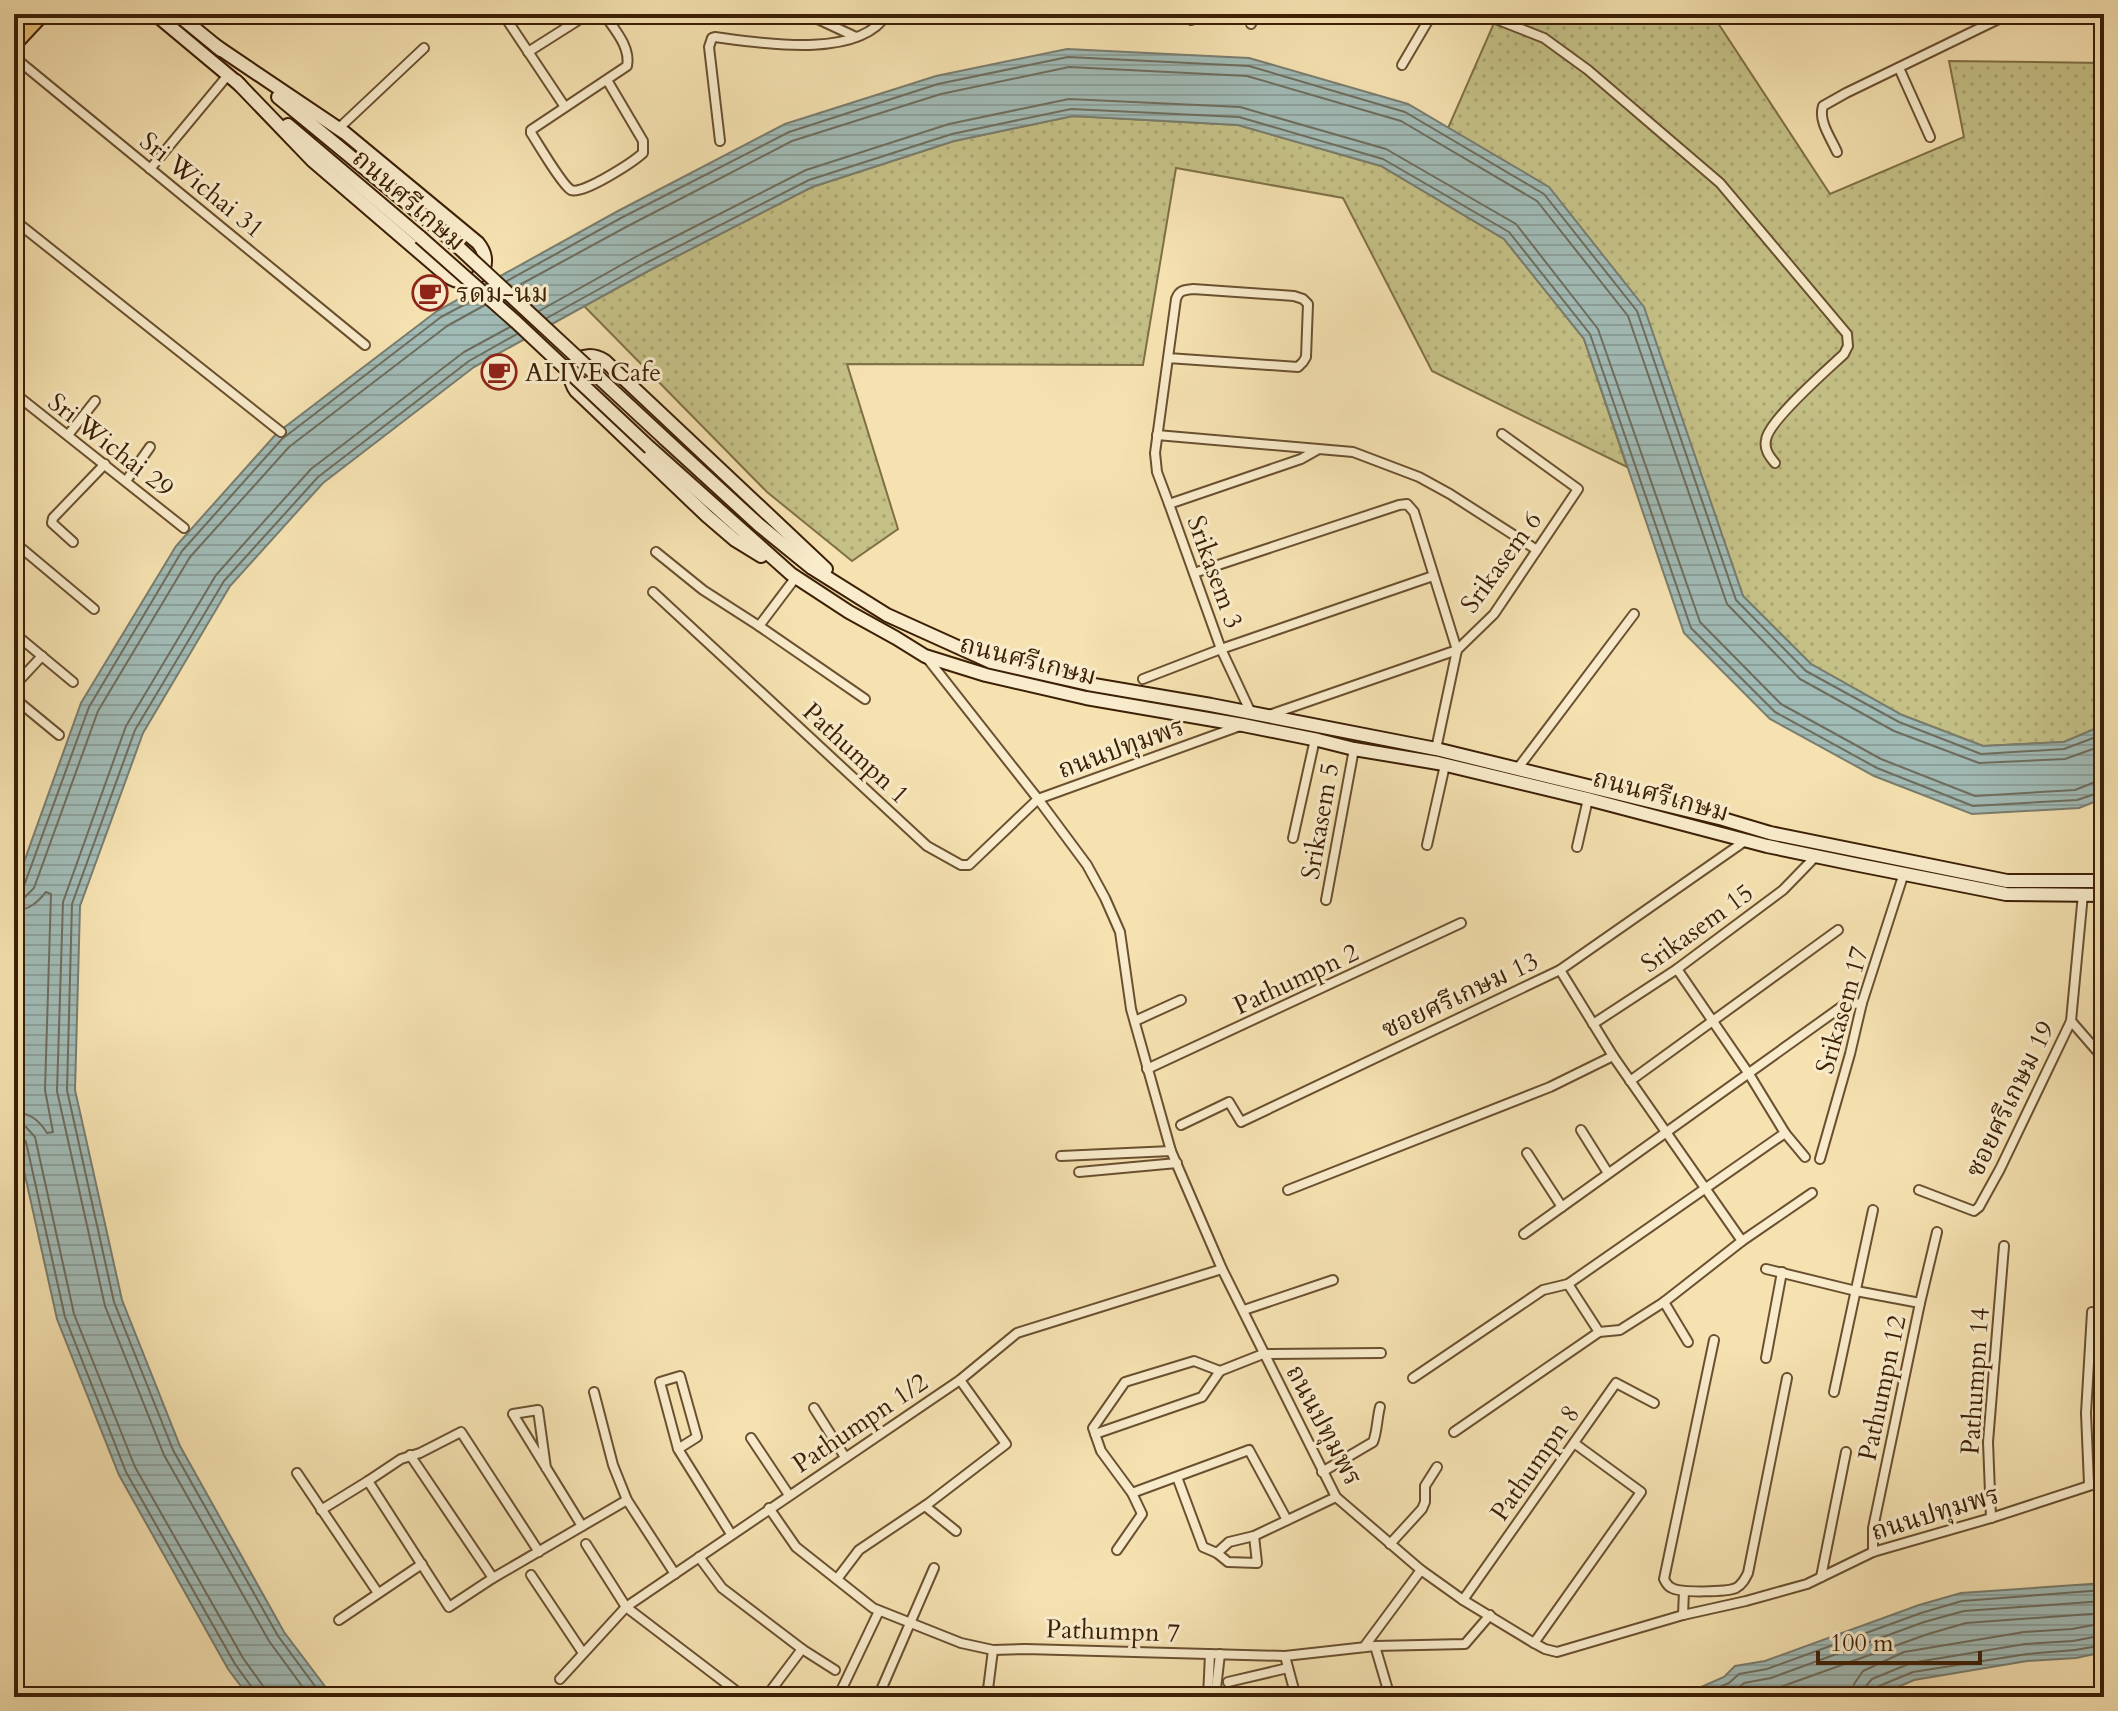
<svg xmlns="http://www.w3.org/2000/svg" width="2118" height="1711" viewBox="0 0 2118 1711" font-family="Cardo,'Noto Serif Thai',serif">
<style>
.green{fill:url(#green-dots);stroke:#807046;stroke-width:2}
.water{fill:url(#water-rules);stroke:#797d6f;stroke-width:2}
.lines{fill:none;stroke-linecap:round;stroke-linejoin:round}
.shore{stroke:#6e6d5e;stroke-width:2}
.minor-casing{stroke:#6a5030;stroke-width:12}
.secondary-casing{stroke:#3c1f05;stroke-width:16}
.primary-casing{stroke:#3c1f05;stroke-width:18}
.minor{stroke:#f9eccc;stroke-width:8}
.secondary{stroke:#f9eccc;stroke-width:12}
.primary{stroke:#ebc178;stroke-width:14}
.secondary-bridge-casing{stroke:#3c1f05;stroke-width:16;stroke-linecap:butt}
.secondary-bridge{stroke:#f9eccc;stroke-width:12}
.labels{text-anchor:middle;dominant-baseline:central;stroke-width:6;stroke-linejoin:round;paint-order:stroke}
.street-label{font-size:26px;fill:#3c1f05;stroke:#f9eccc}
.poi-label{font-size:26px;fill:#3c1f05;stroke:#f9eccc;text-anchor:start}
</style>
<defs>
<pattern id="green-dots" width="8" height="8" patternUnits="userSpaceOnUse" patternTransform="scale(2)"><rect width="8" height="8" fill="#c4c086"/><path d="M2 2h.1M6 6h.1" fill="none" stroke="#a9a572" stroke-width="1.8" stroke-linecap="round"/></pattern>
<pattern id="water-rules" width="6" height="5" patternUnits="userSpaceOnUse" patternTransform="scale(2)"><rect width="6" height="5" fill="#a1bbb6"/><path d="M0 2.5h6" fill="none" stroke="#8ca09b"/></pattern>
</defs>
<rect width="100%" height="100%" fill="#f6e2b1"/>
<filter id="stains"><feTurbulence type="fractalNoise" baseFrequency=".0025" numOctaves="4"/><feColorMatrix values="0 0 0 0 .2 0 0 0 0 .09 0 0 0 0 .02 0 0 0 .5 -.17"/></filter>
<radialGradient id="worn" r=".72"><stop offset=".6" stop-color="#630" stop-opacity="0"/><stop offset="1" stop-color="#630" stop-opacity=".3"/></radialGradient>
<g class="green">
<polygon points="1498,14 1702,14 1716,20 1830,194 1964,137 1949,61 2104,63 2104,725 2064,742 1983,746 1902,715 1811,664 1743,596 1691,446 1448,128"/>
<polygon points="1073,116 1238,125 1381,166 1504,239 1584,339 1627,467 1432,371 1343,198 1176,168 1143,365 847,364 898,529 852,561 767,492 584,306 650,270 812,187 954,141"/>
</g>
<g class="water">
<polygon points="1067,49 1249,58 1408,104 1549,187 1644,307 1743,596 1811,664 1902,715 1983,746 2064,742 2104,725 2104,798 2079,808 1972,814 1874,776 1770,719 1684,633 1584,339 1504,239 1381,166 1238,125 1073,116 954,141 812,187 650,270 474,367 323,483 230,586 143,733 80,906 75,1090 122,1300 180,1446 284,1632 333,1697 249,1697 228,1669 119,1475 57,1319 14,1126 14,890 81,703 176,546 277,433 437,311 618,211 785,124 936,76"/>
<polygon points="2104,1583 2104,1652 2076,1658 2027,1661 1914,1680 1882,1694 1865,1697 1670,1697 1692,1691 1724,1677 1735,1666 1765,1661 1919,1605 1961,1593"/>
</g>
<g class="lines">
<g class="shore">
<polyline points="507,281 621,218 789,132 938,84 1068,57 1249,66 1405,112 1544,194 1637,311 1736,600 1806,671 1899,722 1981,754 2064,749 2104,734"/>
<polyline points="514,288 626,227 792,141 941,94 1069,67 1247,76 1401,121 1537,201 1628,316 1727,604 1800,679 1894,731 1979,763 2065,759 2104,745"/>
<polyline points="539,311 641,254 806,170 949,124 1069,99 1240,107 1386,149 1516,224 1598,329 1700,622 1781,704 1881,759 1975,796 2075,790 2095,782 2104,781"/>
<polyline points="547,318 646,263 809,180 952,134 1071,109 1239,117 1383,159 1509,232 1590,334 1691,628 1775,712 1877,768 1973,806 2077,800 2104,791"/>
<polyline points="14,889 21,888 25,883 89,707 182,551 282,439 441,317 477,298"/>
<polyline points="14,899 25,897 34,888 98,711 190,557 289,447 447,326 485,305"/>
<path d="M14,911C29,910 37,903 46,892L51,894L45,1090L53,1132L47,1133C39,1120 30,1113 14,1112"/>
<polyline points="14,1124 26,1127 35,1137 74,1314 135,1467 243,1658 263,1686 265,1697"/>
<polyline points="14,1134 21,1136 26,1142 65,1317 126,1472 235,1664 253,1689 255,1697"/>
<polyline points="310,1697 269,1641 164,1455 105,1306 57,1091 63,902 126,726 216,575 311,469 464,352 510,327"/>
<polyline points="323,1697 278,1636 173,1450 114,1302 67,1090 72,904 135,730 224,581 318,477 469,361 517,334"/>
<polyline points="1697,1697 1729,1683 1739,1674 1767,1669 1921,1613 1962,1601 2104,1590"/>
<polyline points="1723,1697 1734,1692 1744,1683 1771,1678 1924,1622 1964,1611 2104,1601"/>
<polyline points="1747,1697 1750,1694 1775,1689 1928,1634 1966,1623 2104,1613"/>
<polyline points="1853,1697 1854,1684 1863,1671 1904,1652 2024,1632 2072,1629 2104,1623"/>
<polyline points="1865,1697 1866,1686 1872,1679 1911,1663 2025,1644 2073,1641 2104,1635"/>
<polyline points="1875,1697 1875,1691 1879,1686 1913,1672 2027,1654 2075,1650 2104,1645"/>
</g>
<defs>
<g id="minor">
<polyline points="503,14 565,107"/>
<path d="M604,14C614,29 631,47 627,66L531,130V133C539,145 562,185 571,190C583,195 633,162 643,153V141L607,80"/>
<polyline points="807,14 856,37"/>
<path d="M1483,14L1544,38L1588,70L1720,183L1847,334L1848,346L1844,354C1828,369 1768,421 1766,440C1764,449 1769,456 1775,463"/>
<polyline points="1191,20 1192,14"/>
<polyline points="1251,24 1255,14"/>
<polyline points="528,52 588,14"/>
<polyline points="14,57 365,345"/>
<polyline points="1402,65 1432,14"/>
<polyline points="1899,68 1930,137"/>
<polyline points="338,129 424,48"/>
<path d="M720,141L709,47L712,38L715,37C760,43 859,60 887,14"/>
<path d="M1837,152C1831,138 1818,121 1823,106L1846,93L2009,14"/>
<polyline points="150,169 228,75"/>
<polyline points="14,220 281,432"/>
<path d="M1168,358L1298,367L1303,362L1306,357L1308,304L1303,299L1294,296L1193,289C1184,290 1179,290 1176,299L1155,453L1157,472L1169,504"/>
<polyline points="14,393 184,528"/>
<polyline points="68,435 95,401"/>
<polyline points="1157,435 1353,452 1419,477 1450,494 1537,550"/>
<polyline points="126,481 150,447"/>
<polyline points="14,542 94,609"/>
<polyline points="73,542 52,523 53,518 105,464"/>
<polyline points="656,552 703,590 759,626 865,699"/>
<polyline points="1194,573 1399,505 1407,504 1414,512 1457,650 1269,715"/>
<polyline points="653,592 927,846 961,865 969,865 1038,799 1240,726"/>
<polyline points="759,626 796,577"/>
<polyline points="14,633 73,682"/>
<polyline points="927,658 1038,799 1087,865 1105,898 1120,932 1131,1009 1171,1151 1222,1269 1336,1497 1421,1570 1463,1600 1534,1643 1545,1649 1557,1652 1683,1615 1746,1601 1807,1584 1873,1552 1991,1518 2104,1481"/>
<polyline points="1143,679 1221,649 1433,576"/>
<polyline points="14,686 42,656"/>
<polyline points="14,698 59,735"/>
<polyline points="1251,713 1221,649 1169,504 1301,459 1317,450"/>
<polyline points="1436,749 1457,650 1494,614 1578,489 1502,434"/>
<polyline points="1518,768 1634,614"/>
<polyline points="14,828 18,831"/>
<polyline points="1293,838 1315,739"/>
<polyline points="1427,845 1445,765"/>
<polyline points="1577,847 1588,799"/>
<polyline points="1326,900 1354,749"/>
<polyline points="1677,969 1749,1074 1785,1133 1805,1157"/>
<polyline points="1560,970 1613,1056 1742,1241"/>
<polyline points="1135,1021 1181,1000"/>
<polyline points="2071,1021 2104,1059"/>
<polyline points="1593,1024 1677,969 1783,890 1817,855"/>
<polyline points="1147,1069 1461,923"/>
<polyline points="1630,1081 1838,930"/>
<polyline points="1181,1125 1229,1102 1241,1122 1560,970 1745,841"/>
<polyline points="1581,1130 1608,1173"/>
<polyline points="1527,1153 1562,1207"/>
<polyline points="1061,1156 1171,1151"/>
<polyline points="1820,1159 1850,1054 1862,1003 1904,873"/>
<polyline points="1079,1172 1177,1163"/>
<polyline points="1288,1190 1550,1087 1613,1056"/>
<polyline points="1919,1190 1974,1211 1979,1207 2000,1169 2071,1021 2083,894"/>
<polyline points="1524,1234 1844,1005 1862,1003"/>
<polyline points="1766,1269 1856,1291 1920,1303"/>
<polyline points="1568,1284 1599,1332"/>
<polyline points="1664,1302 1688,1342"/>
<polyline points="1244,1310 1333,1280"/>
<path d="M1714,1340L1664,1579C1667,1584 1667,1586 1672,1588C1680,1593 1727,1592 1736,1588C1742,1585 1745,1579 1748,1573L1787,1378"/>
<polyline points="1766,1358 1782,1272"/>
<polyline points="1413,1378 1543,1290 1568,1284 1785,1133"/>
<polyline points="594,1392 613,1465 627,1500 675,1574"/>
<polyline points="1834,1392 1873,1210"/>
<polyline points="814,1408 845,1457"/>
<polyline points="1454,1432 1599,1332 1620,1330 1664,1302 1742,1241 1812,1193"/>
<polyline points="1095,1434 1202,1397 1220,1371 1263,1354 1381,1353"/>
<polyline points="751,1438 789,1495"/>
<polyline points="678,1449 697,1437 680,1376 660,1382 678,1449 731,1534"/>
<polyline points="410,1455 493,1578"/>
<polyline points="546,1468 538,1410 513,1414 582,1526"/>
<path d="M1322,1472L1373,1442C1377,1433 1377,1418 1380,1407"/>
<polyline points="297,1473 378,1593"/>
<polyline points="1177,1477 1203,1547 1217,1553 1228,1562 1257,1563 1254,1536"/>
<polyline points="2089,1484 2086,1413 2092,1312"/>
<polyline points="1132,1493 1249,1450 1287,1520"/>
<polyline points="925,1506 956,1531"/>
<polyline points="769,1508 796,1547 873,1608 961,1643 993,1650 1025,1649 1285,1656 1375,1646 1465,1644 1490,1615"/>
<polyline points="321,1510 368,1481"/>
<polyline points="1991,1518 1988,1442 2004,1246"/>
<polyline points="586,1544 626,1607 744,1697"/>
<polyline points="1390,1544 1422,1509 1425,1502 1425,1486 1437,1467"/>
<polyline points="1117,1550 1142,1514 1132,1493 1101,1451 1093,1428 1125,1382 1194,1361 1220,1371"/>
<polyline points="539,1552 461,1432 420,1453 401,1459 368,1481 449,1607 493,1578 627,1500"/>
<polyline points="1873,1552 1873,1528 1920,1303 1937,1232"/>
<polyline points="1217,1553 1229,1542 1254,1536 1336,1497"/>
<polyline points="699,1557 722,1588 802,1649 835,1670"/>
<polyline points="531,1575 583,1653"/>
<polyline points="1821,1577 1846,1452"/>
<polyline points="837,1579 859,1550 929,1503 1006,1444 960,1380"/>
<polyline points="1463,1600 1616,1383 1654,1403"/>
<polyline points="1683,1615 1684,1591"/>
<polyline points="339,1620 422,1564"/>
<polyline points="1534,1643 1641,1492 1574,1443"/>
<polyline points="1375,1646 1390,1697"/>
<polyline points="1364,1647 1421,1570"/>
<polyline points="1285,1656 1296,1697"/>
<polyline points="560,1679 626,1607 960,1380 1017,1333 1222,1269"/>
<polyline points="1228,1682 1288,1668"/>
<polyline points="881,1691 894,1697"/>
<polyline points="988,1691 1028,1697"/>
<polyline points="766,1697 802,1649"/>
<polyline points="838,1697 879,1611"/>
<polyline points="878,1697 934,1568"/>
<polyline points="987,1697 993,1650"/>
<polyline points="1208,1697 1210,1654"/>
<polyline points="1215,1697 1220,1654"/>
</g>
<g id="secondary">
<polyline points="155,14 240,85"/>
<polyline points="177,14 221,50"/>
<path d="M216,46L345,133L478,243C498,267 472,294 447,276L313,161L236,81"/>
<polyline points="278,97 441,231"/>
<polyline points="288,125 420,237"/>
<polyline points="664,438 759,525 812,568 887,615 991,662 1088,684 1211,705 1436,749 1723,819 1770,833 2007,881 2104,881"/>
<polyline points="650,448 791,574 849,612 896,638 925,656 986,675 1086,698 1243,725 1318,740 1354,749 1438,763 1588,799 1767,846 1854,864 2006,894 2104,895"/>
<path d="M761,556L735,540L707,516L576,391C560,368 581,346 605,361L826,569"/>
</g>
<polyline id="primary" points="14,44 42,14"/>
</defs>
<use href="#minor" class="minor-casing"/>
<use href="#secondary" class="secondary-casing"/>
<use href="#primary" class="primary-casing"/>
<use href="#minor" class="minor"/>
<use href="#secondary" class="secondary"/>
<use href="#primary" class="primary"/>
<defs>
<g id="secondary-bridge">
<polyline points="441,231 664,438"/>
<polyline points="420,237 516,322 650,448"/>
</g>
</defs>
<use href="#secondary-bridge" class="secondary-bridge-casing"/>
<use href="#secondary-bridge" class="secondary-bridge"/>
</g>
<defs>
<symbol id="cafe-ring" viewBox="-11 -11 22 22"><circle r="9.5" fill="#f9eccc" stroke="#8f2418" stroke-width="1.5"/><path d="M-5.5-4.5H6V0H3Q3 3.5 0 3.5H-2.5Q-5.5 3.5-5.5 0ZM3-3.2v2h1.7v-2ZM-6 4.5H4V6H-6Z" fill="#8f2418"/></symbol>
</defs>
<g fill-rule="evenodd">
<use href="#cafe-ring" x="410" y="273" width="40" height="40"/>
<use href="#cafe-ring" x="479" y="352" width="40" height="40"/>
</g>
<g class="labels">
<g class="street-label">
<text transform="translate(202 185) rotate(39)">Sri Wichai 31</text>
<text transform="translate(409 200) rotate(41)">ถนนศรีเกษม</text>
<text transform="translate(111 445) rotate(38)">Sri Wichai 29</text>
<text transform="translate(1501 562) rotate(-54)">Srikasem 6</text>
<text transform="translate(1215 572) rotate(70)">Srikasem 3</text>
<text transform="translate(1028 660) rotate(14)">ถนนศรีเกษม</text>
<text transform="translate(1121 748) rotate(-20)">ถนนปทุมพร</text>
<text transform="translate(856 753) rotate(43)">Pathumpn 1</text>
<text transform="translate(1661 795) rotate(15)">ถนนศรีเกษม</text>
<text transform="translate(1320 821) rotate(-80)">Srikasem 5</text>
<text transform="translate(1697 928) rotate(-36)">Srikasem 15</text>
<text transform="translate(1296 979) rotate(-25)">Pathumpn 2</text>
<text transform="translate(1460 995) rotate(-25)">ซอยศรีเกษม 13</text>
<text transform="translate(1842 1010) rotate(-74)">Srikasem 17</text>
<text transform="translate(2010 1099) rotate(-64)">ซอยศรีเกษม 19</text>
<text transform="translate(1975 1381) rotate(-86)">Pathumpn 14</text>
<text transform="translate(1882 1388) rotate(-78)">Pathumpn 12</text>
<text transform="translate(860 1423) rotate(-34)">Pathumpn 1/2</text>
<text transform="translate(1324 1425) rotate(62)">ถนนปทุมพร</text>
<text transform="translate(1535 1463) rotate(-55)">Pathumpn 8</text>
<text transform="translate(1935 1513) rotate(-17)">ถนนปทุมพร</text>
<text transform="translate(1113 1631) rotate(2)">Pathumpn 7</text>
</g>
<g class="poi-label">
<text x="456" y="293">รดม-นม</text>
<text x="525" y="372">ALIVE Cafe</text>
</g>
</g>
<rect width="2118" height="1711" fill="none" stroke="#f6e2b1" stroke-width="48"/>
<rect x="16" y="16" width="2086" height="1679" fill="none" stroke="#3c1f05" stroke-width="4"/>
<rect x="24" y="24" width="2070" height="1663" fill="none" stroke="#3c1f05" stroke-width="2"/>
<path d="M1818 1651v12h162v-12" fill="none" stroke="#3c1f05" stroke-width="4"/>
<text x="1830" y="1651" font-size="24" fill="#3c1f05" stroke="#f9eccc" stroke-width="6" paint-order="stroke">100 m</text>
<rect width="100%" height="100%" filter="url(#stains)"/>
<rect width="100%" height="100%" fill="url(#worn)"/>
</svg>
